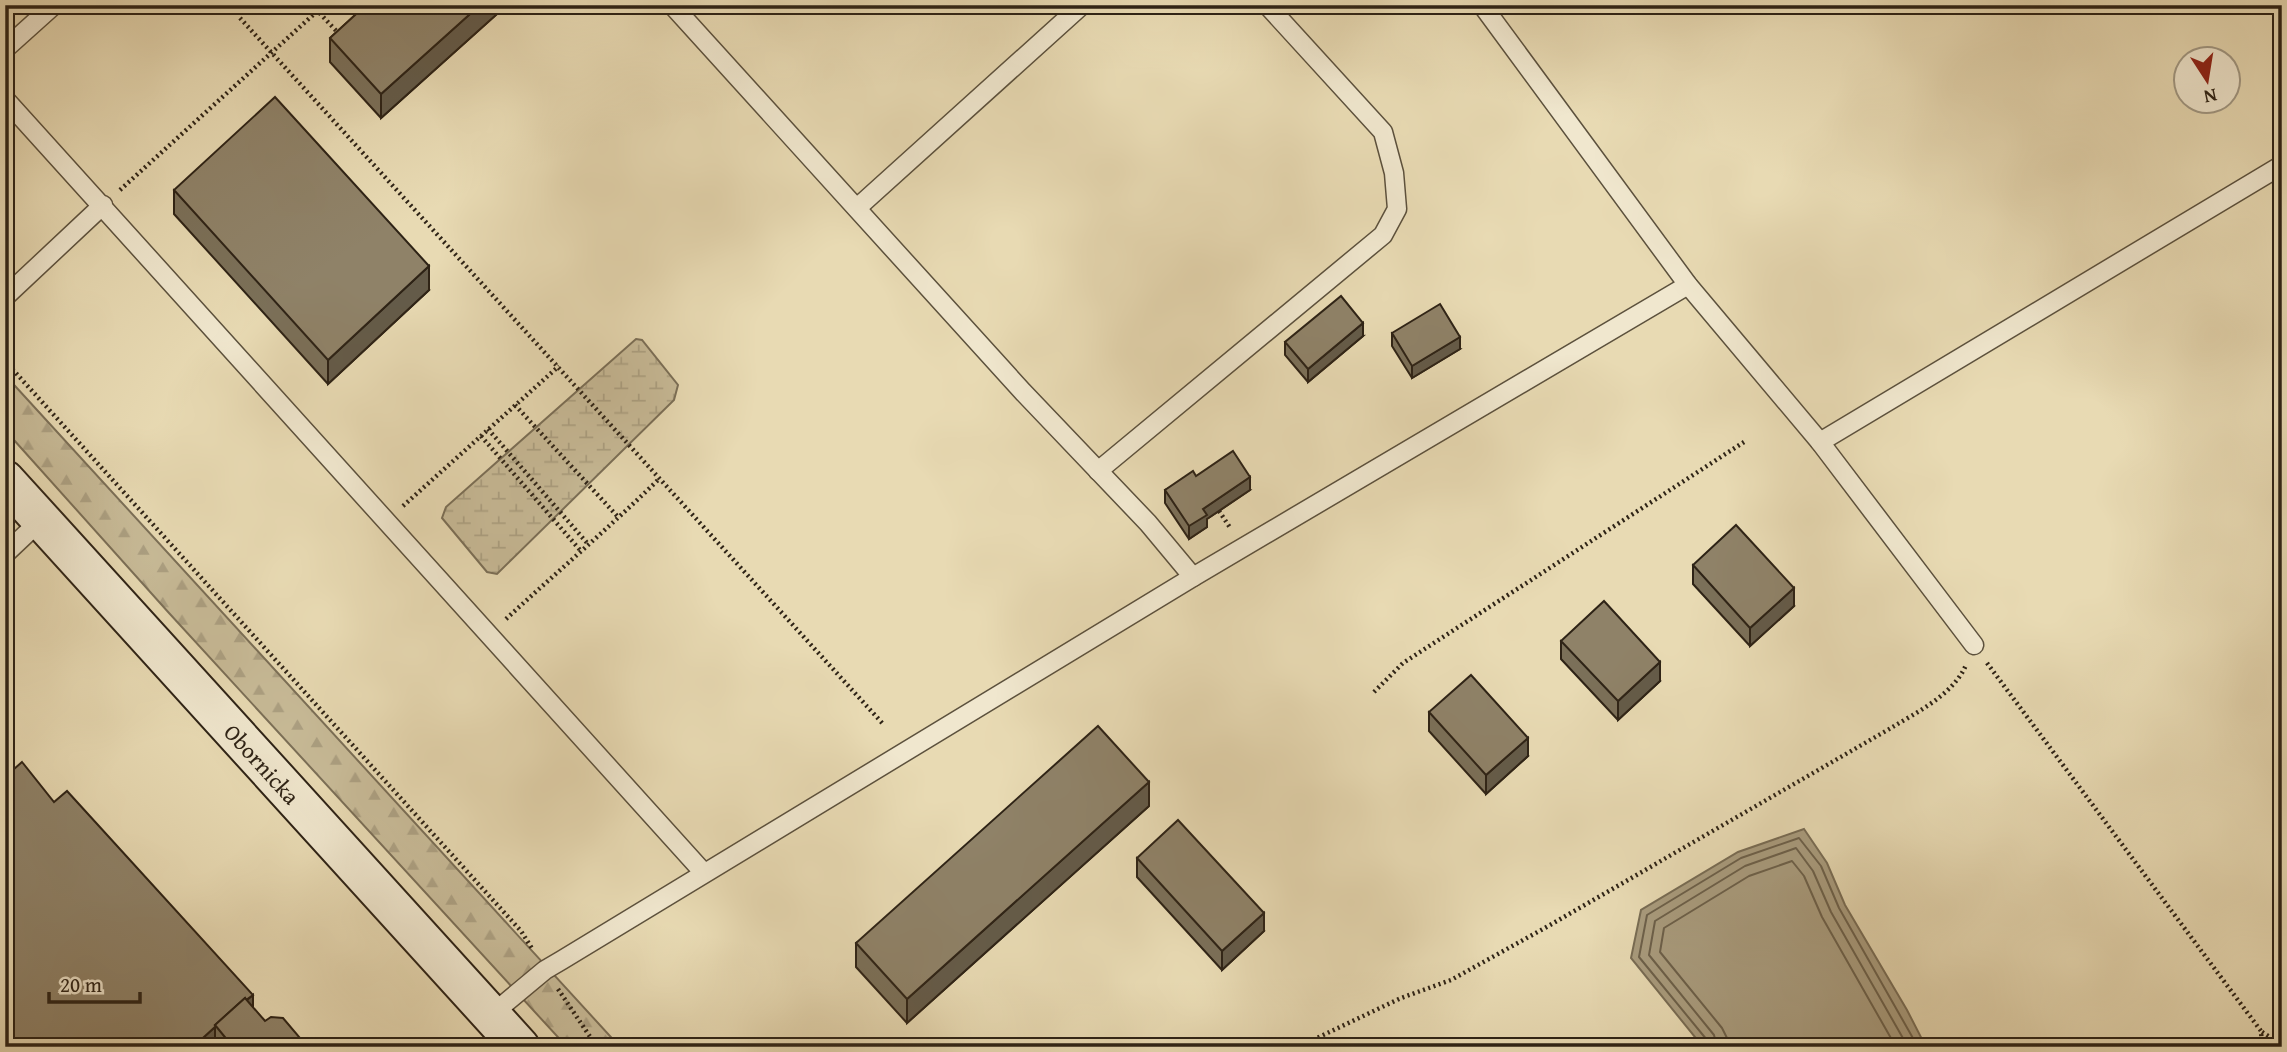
<svg xmlns="http://www.w3.org/2000/svg" width="2287" height="1052" viewBox="0 0 2287 1052" font-family="'Gentium Book Plus',serif">
<style>
.forest{fill:url(#forest-firs);stroke:#7b6f57;stroke-width:2}
.wetland{fill:url(#wetland-marsh);stroke:#7b6f57;stroke-width:2}
.water{fill:#a99c7e;stroke:#786c54;stroke-width:2}
.lines{fill:none;stroke-linecap:round;stroke-linejoin:round}
.shore{stroke:#6c604a;stroke-width:2}
.service-casing{stroke:#5c513d;stroke-width:21}
.secondary-casing{stroke:#2e2316;stroke-width:42}
.path{stroke:#2e2316;stroke-width:4.5;stroke-dasharray:2 3.5;stroke-linecap:butt}
.service{stroke:#f0e7ce;stroke-width:18}
.secondary{stroke:#f0e7ce;stroke-width:38}
.wall{fill:#7b7059;stroke:#2e2316;stroke-width:2}
.shaded-wall{fill:#645b49;stroke:#2e2316;stroke-width:2}
.building{fill:#8f8268;stroke:#2e2316;stroke-width:2}
.labels{text-anchor:middle;dominant-baseline:central;stroke-width:5;stroke-linejoin:round;paint-order:stroke}
.street-label{font-size:23px;fill:#2e2316;stroke:#f0e7ce}
</style>
<defs>
<pattern id="forest-firs" width="22" height="20" patternUnits="userSpaceOnUse" patternTransform="scale(1.75)"><rect width="22" height="20" fill="#c8bb98"/><path d="M5 1l3.5 6h-7zM16 11l3.5 6h-7z" fill="#aca082"/></pattern>
<pattern id="wetland-marsh" width="20" height="14" patternUnits="userSpaceOnUse" patternTransform="scale(1.75)"><rect width="20" height="14" fill="#c8bb98"/><path d="M1 5h8M5 5V1M11 12h8M15 12V8" fill="none" stroke="#aca082"/></pattern>
</defs>
<rect width="100%" height="100%" fill="#e8dab3"/>
<filter id="stains"><feTurbulence type="fractalNoise" baseFrequency=".00286" numOctaves="4"/><feColorMatrix values="0 0 0 0 .2 0 0 0 0 .09 0 0 0 0 .02 0 0 0 .5 -.17"/></filter>
<radialGradient id="worn" r=".72"><stop offset=".6" stop-color="#630" stop-opacity="0"/><stop offset="1" stop-color="#630" stop-opacity=".3"/></radialGradient>
<polygon class="forest" points="5,375 620,1047 567,1047 169,613 5,430"/>
<polygon class="wetland" points="636,339 642,340 678,385 674,400 497,574 487,572 442,518 446,507"/>
<polygon class="water" points="1804,829 1827,863 1845,905 1907,1010 1926,1047 1703,1047 1631,958 1641,910 1738,852"/>
<g class="lines">
<g class="shore">
<polyline points="1708,1047 1707,1040 1639,957 1647,915 1741,858 1799,838 1821,866 1839,908 1918,1047"/>
<polyline points="1717,1047 1714,1035 1649,955 1655,921 1745,866 1796,848 1813,871 1831,912 1908,1047"/>
<polyline points="1728,1047 1727,1038 1722,1028 1660,952 1664,928 1749,876 1792,861 1804,876 1822,917 1896,1047"/>
</g>
<defs>
<g id="service">
<polyline points="672,5 1023,392 1148,523 1193,577"/>
<polyline points="1482,5 1688,285 1820,442 1974,645"/>
<polyline points="5,49 54,5"/>
<polyline points="5,99 704,873"/>
<polyline points="857,208 1082,5"/>
<polyline points="5,297 103,205"/>
<polyline points="1820,442 2282,165"/>
<polyline points="1098,471 1383,235 1397,209 1394,173 1383,132 1267,5"/>
<polyline points="5,554 41,520"/>
<polyline points="491,1015 545,970 562,960 1193,577 1688,285"/>
</g>
<g id="secondary">
<path id="s1" d="M5,480L520,1047"/>
</g>
</defs>
<use href="#service" class="service-casing"/>
<use href="#secondary" class="secondary-casing"/>
<g class="path">
<polyline points="312,5 341,36"/>
<polyline points="240,18 884,725"/>
<polyline points="120,190 324,5"/>
<polyline points="5,361 521,931 533,950"/>
<polyline points="515,405 619,518"/>
<polyline points="488,429 588,544"/>
<polyline points="481,436 580,550"/>
<polyline points="403,506 559,366"/>
<polyline points="1219,511 1231,529"/>
<path d="M506,619C557,572 610,527 660,478"/>
<polyline points="1987,663 2261,1031 2262,1047"/>
<polyline points="1374,692 1403,663 1744,442"/>
<polyline points="558,989 597,1047"/>
<polyline points="2262,1032 2282,1045"/>
<path d="M1298,1047L1401,998L1451,980L1543,929L1891,728C1917,712 1953,695 1966,665"/>
</g>
<use href="#service" class="service"/>
<use href="#secondary" class="secondary"/>
</g>
<g class="wall">
<polygon points="366,5 507,5 381,118 330,62 330,38"/>
<polygon points="174,190 429,290 328,384 174,214"/>
<polygon points="1392,333 1460,349 1412,378 1392,346"/>
<polygon points="1363,336 1308,382 1285,355 1285,342"/>
<polygon points="1196,476 1250,490 1207,519 1207,527 1189,539 1165,503 1165,490"/>
<polygon points="1693,565 1794,606 1750,646 1693,584"/>
<polygon points="1561,641 1660,681 1618,720 1561,659"/>
<polygon points="1429,712 1528,756 1486,794 1429,731"/>
<polygon points="5,777 54,802 265,1021 300,1047 5,1047"/>
<polygon points="1149,806 907,1023 856,967 856,943"/>
<polygon points="1137,858 1264,931 1222,970 1137,877"/>
</g>
<g class="shaded-wall">
<polygon points="480,5 507,5 381,118 381,94"/>
<polygon points="429,266 429,290 328,384 328,360"/>
<polygon points="1363,323 1363,336 1308,382 1308,369"/>
<polygon points="1460,337 1460,349 1412,378 1412,366"/>
<polygon points="1250,477 1250,490 1207,519 1207,527 1189,539 1189,526 1203,509"/>
<polygon points="1794,588 1794,606 1750,646 1750,628"/>
<polygon points="1660,662 1660,681 1618,720 1618,701"/>
<polygon points="1528,738 1528,756 1486,794 1486,775"/>
<polygon points="1149,782 1149,806 907,1023 907,999"/>
<polygon points="1264,913 1264,931 1222,970 1222,951"/>
<polygon points="253,995 253,1019 216,1026"/>
<polygon points="215,1027 215,1047 193,1047"/>
</g>
<g class="building">
<polygon points="366,5 480,5 381,94 330,38"/>
<polygon points="275,97 429,266 328,360 174,190"/>
<polygon points="1341,296 1363,323 1308,369 1285,342"/>
<polygon points="1440,304 1460,337 1412,366 1392,333"/>
<polygon points="1233,451 1250,477 1203,509 1207,515 1189,526 1165,490 1193,471 1196,476"/>
<polygon points="1736,525 1794,588 1750,628 1693,565"/>
<polygon points="1604,601 1660,662 1618,701 1561,641"/>
<polygon points="1471,675 1528,738 1486,775 1429,712"/>
<polygon points="1098,726 1149,782 907,999 856,943"/>
<polygon points="22,762 54,802 67,791 253,995 246,1000 245,998 215,1025 216,1026 193,1047 21,1047 6,1031 5,1027 5,777"/>
<polygon points="1178,820 1264,913 1222,951 1137,858"/>
<polygon points="245,998 265,1021 271,1017 283,1018 300,1038 299,1047 233,1047 215,1025"/>
<polygon points="318,1041 324,1047 312,1047"/>
</g>
<g class="labels">
<g class="street-label">
<text stroke="none"><textPath href="#s1" startOffset="383">Obornicka</textPath></text>
</g>
</g>
<rect width="2287" height="1052" fill="none" stroke="#e8dab3" stroke-width="28"/>
<rect x="7" y="7" width="2273" height="1038" fill="none" stroke="#2e2316" stroke-width="3.5"/>
<rect x="14" y="14" width="2259" height="1024" fill="none" stroke="#2e2316" stroke-width="2"/>
<g transform="translate(2207 80) rotate(168)"><circle r="33" fill="#f0e7ce" stroke="#a29984" stroke-width="2"/>
<path d="M0-5L12 26L0 18L-12 26Z" fill="#8f2418"/>
<text y="-10" font-size="19" font-weight="bold" text-anchor="middle" fill="#2e2316">N</text>
</g>
<path d="M49 992v10h91v-10" fill="none" stroke="#2e2316" stroke-width="3.5"/>
<text x="60" y="992" font-size="21" fill="#2e2316" stroke="#f0e7ce" stroke-width="5" paint-order="stroke">20 m</text>
<rect width="100%" height="100%" filter="url(#stains)"/>
<rect width="100%" height="100%" fill="url(#worn)"/>
</svg>
